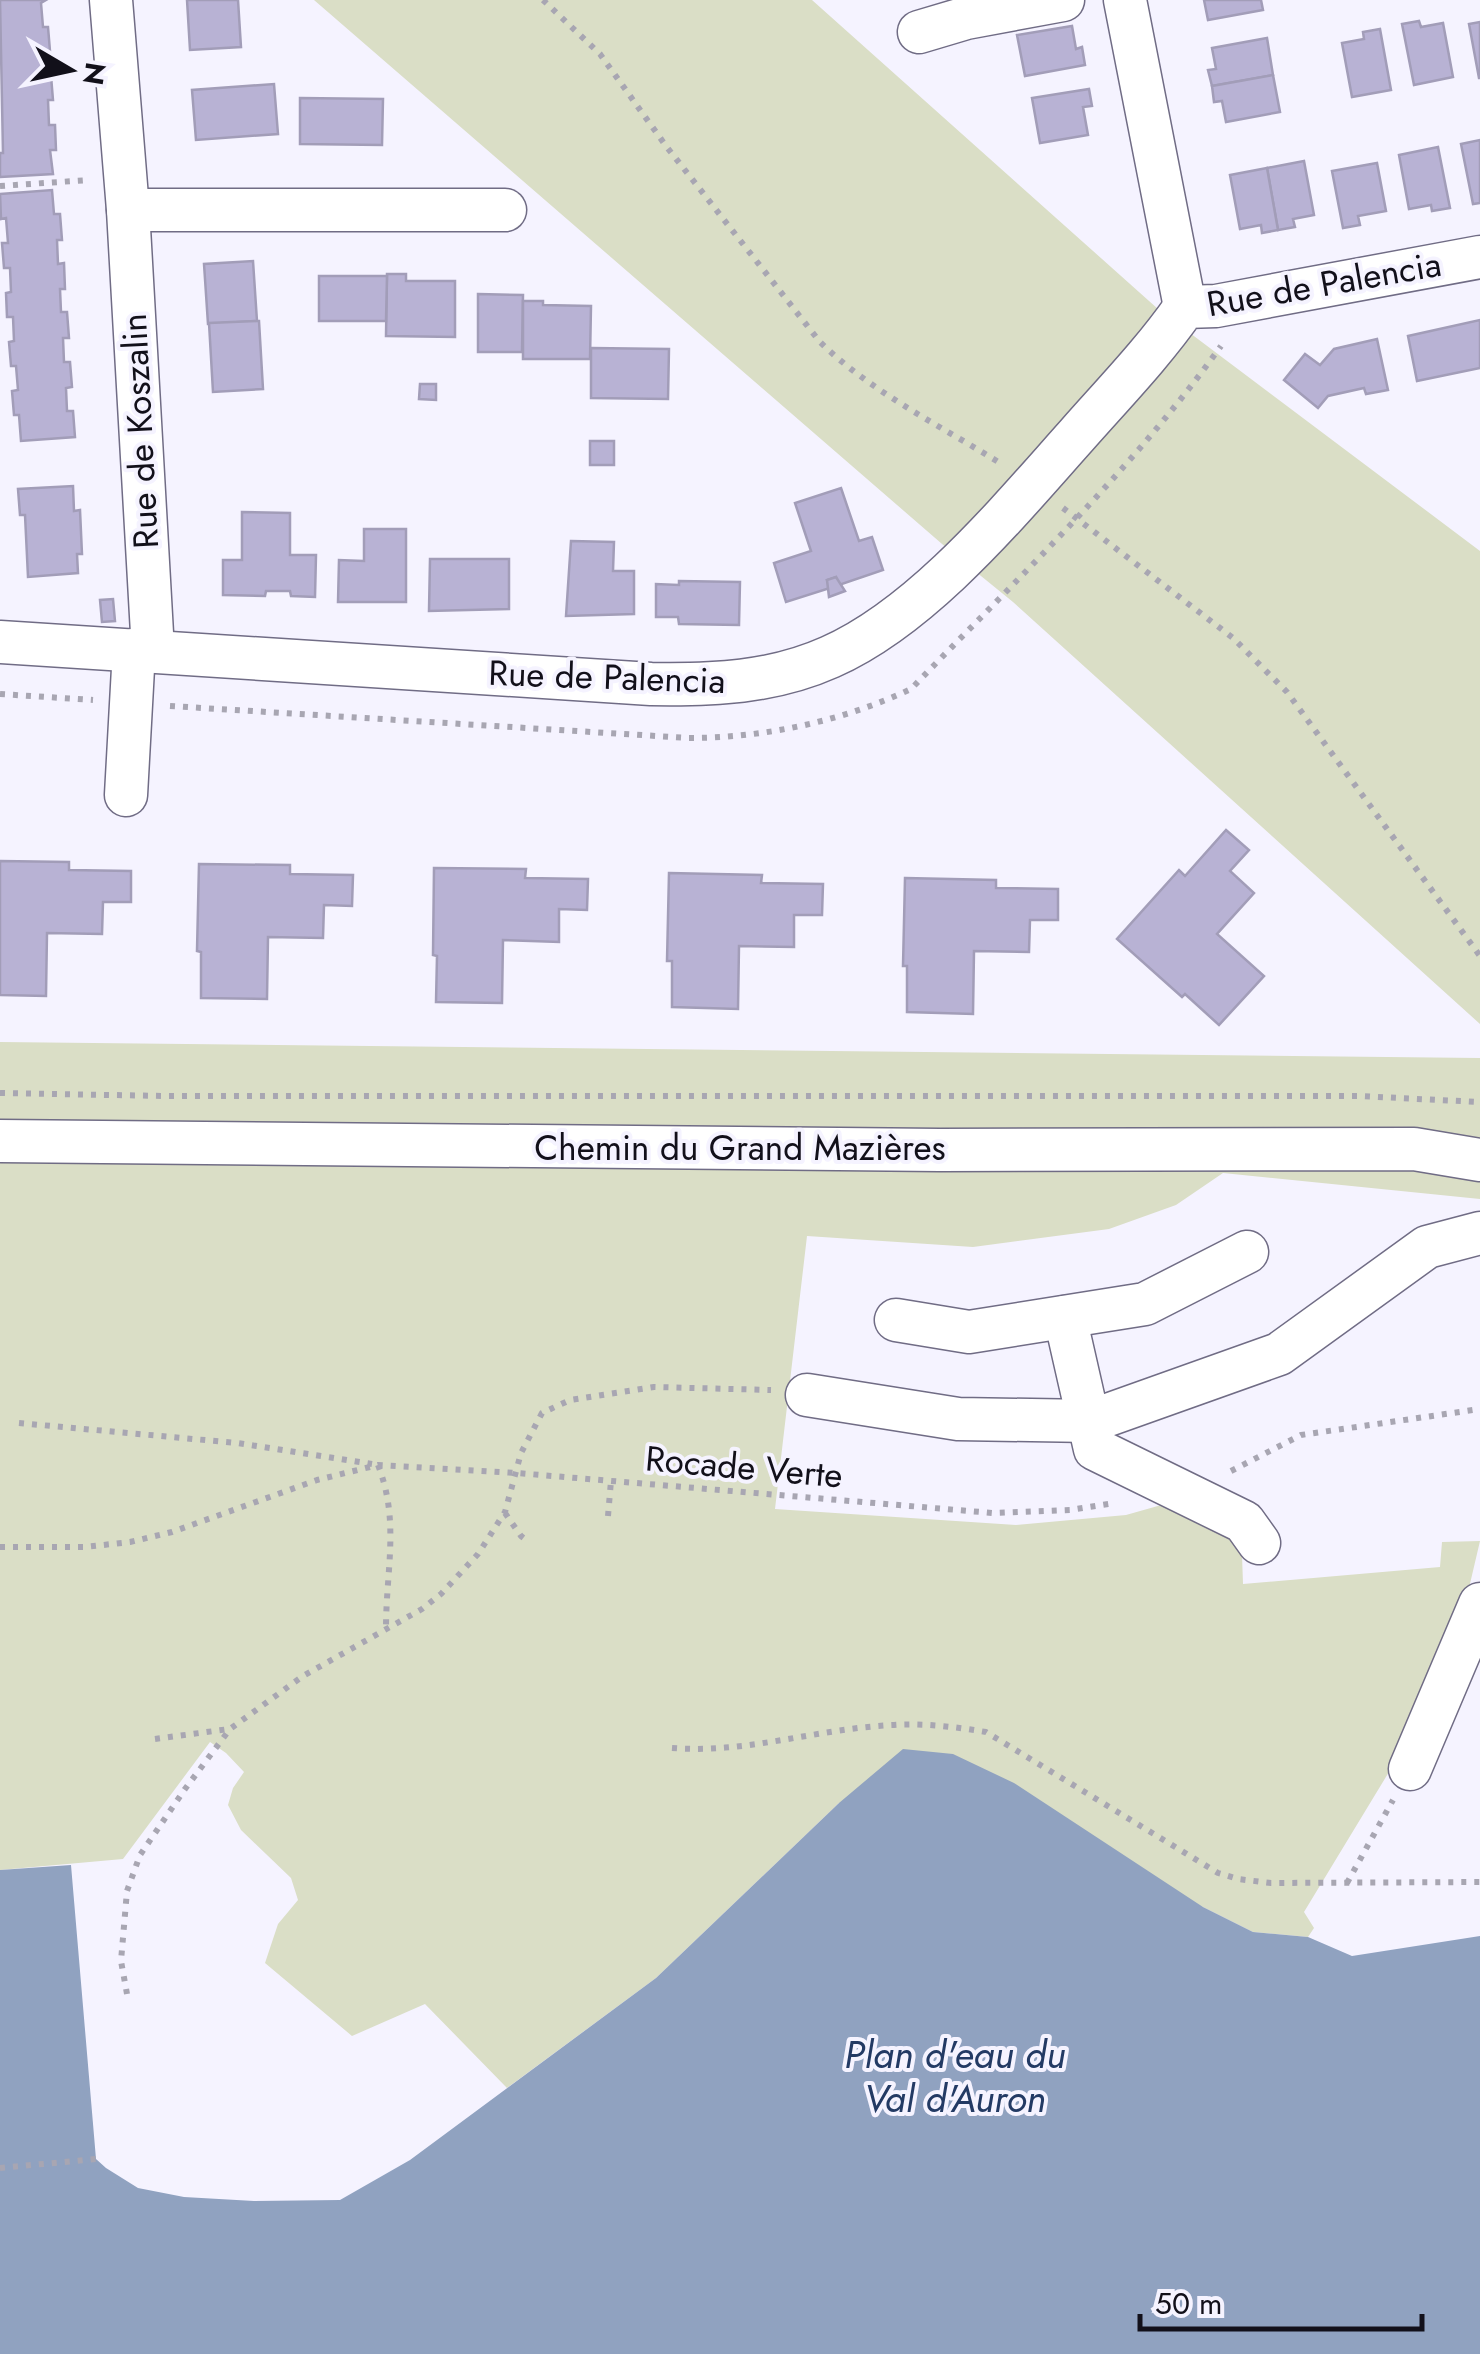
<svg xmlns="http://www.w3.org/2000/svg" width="1480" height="2354" viewBox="0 0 1480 2354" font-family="Jost,sans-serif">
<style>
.green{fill:#dadec6}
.water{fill:#90a2c0}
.building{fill:#b8b2d4;stroke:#a29db8;stroke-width:2.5}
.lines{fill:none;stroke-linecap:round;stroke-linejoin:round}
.minor-casing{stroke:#706c85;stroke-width:45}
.path{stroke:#a8a6b2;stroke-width:6;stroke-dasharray:5 8;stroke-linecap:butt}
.minor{stroke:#fff;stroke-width:42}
.labels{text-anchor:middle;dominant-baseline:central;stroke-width:8;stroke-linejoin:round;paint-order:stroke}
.street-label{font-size:35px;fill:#12101a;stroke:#f5f3ff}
.water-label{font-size:38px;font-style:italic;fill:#233a64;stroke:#f5f3ff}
</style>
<rect width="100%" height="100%" fill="#f5f3ff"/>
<g class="green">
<polygon points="314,0 812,0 1158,309 1480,551 1480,1024 1013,602 949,550"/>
<polygon points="0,1042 1480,1058 1480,1199 1223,1173 1176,1205 1109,1229 973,1247 807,1236 775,1509 1016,1525 1126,1515 1179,1500 1241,1525 1243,1584 1440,1567 1442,1542 1480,1541 1469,1588 1395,1762 1304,1912 1314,1928 1308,1937 1253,1932 1203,1907 839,1803 656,1978 507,2088 425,2004 352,2036 265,1963 278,1924 298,1900 291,1878 241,1830 228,1805 233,1788 244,1772 226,1753 210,1742 123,1859 0,1870"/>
</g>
<polygon class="water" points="903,1749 953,1754 1014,1783 1203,1907 1253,1932 1308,1937 1352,1956 1480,1936 1480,2354 0,2354 0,1870 71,1865 96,2159 106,2168 138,2188 184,2197 254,2201 340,2200 410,2160 656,1978 839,1803"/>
<g class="building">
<polygon points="0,0 46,0 41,3 43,27 48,27 50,51 44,51 46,76 51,76 53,100 48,100 49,125 55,125 56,150 50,150 53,174 0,177 0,153 3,153"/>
<polygon points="187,0 238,0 241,47 190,50"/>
<polygon points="1204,0 1261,0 1263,10 1208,20"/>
<polygon points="1419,21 1421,27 1443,23 1453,77 1414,85 1402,24"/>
<polygon points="1480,22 1480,78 1479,78 1469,24"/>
<polygon points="1072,26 1076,49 1082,47 1085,65 1025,76 1017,35"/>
<polygon points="1380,29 1391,90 1352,97 1342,43 1364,39 1363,32"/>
<polygon points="1267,38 1273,75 1212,86 1208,70 1216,69 1212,48"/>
<polygon points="1273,75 1280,112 1226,122 1222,101 1214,102 1212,86"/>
<polygon points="274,84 278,134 196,140 192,90"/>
<polygon points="1089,89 1092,106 1083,107 1088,135 1040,143 1032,98"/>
<polygon points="300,98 383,99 382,145 300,144"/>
<polygon points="1480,140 1480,203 1473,204 1461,144"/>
<polygon points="1438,147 1450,208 1432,211 1431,205 1409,209 1399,155"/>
<polygon points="1304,161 1314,215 1293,219 1295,227 1278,230 1267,168"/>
<polygon points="1377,163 1386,211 1358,216 1360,225 1343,228 1332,171"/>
<polygon points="1267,168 1278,230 1262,233 1261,225 1240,229 1230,175"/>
<polygon points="52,190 54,214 60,214 62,240 57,240 58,264 64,263 65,289 60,289 61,312 67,312 69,338 63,338 64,362 70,362 72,387 66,388 67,411 73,411 75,437 21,441 19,415 14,415 12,391 18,390 16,366 11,366 9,342 14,341 13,317 7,317 6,293 11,292 10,268 4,268 2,243 8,243 6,218 1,219 0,194"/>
<polygon points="253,261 257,321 208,324 204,264"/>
<polygon points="387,274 406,274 406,281 455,281 455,337 386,336"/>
<polygon points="319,276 387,276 386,321 319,321"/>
<polygon points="478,294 523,295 522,352 478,352"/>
<polygon points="523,301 543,301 543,305 591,306 590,359 523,359"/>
<polygon points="1480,320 1480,368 1417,381 1408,336"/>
<polygon points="257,321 259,321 263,389 213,392 209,323"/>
<polygon points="1377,339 1388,390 1366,394 1364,388 1328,396 1318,408 1284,380 1305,354 1320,365 1334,349"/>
<polygon points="591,348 669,349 668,399 591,398"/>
<polygon points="420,384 436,384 436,400 419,399"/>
<rect x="590" y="441" width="24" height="24"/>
<polygon points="73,486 74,511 80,510 82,554 77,554 78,573 28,577 25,515 20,515 18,489"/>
<polygon points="841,488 859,541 872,537 883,570 839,585 836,577 827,580 830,588 786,602 774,563 811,551 795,503"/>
<polygon points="242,512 290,513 290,555 316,555 315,597 291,596 290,591 266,591 265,596 223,595 223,560 242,560"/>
<polygon points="364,529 406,529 406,602 338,602 339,560 364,561"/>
<polygon points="571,541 614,542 613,571 634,571 634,614 566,616"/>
<polygon points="430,559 509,559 509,609 429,611"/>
<polygon points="836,577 845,591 829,597 827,580"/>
<polygon points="679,581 740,582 739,625 679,624 678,617 656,617 656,584 679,585"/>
<polygon points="113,599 115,621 102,622 100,600"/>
<polygon points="1226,830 1249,850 1230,871 1254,893 1217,934 1264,976 1219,1025 1185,994 1182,997 1117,939 1179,870 1185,876"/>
<polygon points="0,861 69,862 69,870 131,871 131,902 103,902 102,934 47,933 46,996 0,995"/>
<polygon points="199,864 290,865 290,874 353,875 352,906 324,905 323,938 268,937 267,999 201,998 201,952 197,951"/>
<polygon points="434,868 526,869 525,878 588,879 587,910 559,909 559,942 503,940 502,1003 436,1002 437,956 433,955"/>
<polygon points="669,873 762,875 761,883 823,884 822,915 794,915 794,947 739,946 738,1009 672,1007 672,961 667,961"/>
<polygon points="905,878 996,880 996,888 1058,889 1058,920 1030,920 1029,952 974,951 973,1014 907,1012 907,966 903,966"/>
</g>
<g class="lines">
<defs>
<g id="minor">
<polyline points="111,0 128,210 153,651"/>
<polyline points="1125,0 1185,307"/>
<polyline points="919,32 966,18 1063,0"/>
<polyline points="128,210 505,210"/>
<path d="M0,642L651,684C713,685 772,683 830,657C923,616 1009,511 1077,435C1114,393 1153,353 1185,307L1216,306L1480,257"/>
<polyline points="126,795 134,650"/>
<polyline points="0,1141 940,1150 1414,1149 1480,1160"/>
<polyline points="1065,1317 1095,1449 1244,1522 1259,1543"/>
<polyline points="896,1320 969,1332 1145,1304 1247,1252"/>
<polyline points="807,1395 958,1419 1091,1421 1279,1354 1427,1247 1480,1233"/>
<polyline points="1410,1769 1480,1604"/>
</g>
</defs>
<use href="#minor" class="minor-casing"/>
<g class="path">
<path d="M543,0L600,54L666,146L820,342C871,392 939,425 1000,463"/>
<polyline points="0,186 89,180"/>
<polyline points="1063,508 1233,638 1287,692 1480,956"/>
<polyline points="0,694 93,700"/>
<path d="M170,706L689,738C764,738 843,721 911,689C1018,578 1131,471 1221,346"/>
<polyline points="0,1093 166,1096 1358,1096 1480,1102"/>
<polyline points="19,1423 237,1443 372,1464"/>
<path d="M378,1465C400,1521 386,1570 386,1628"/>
<polyline points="1231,1471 1301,1435 1480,1409"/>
<polyline points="505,1513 521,1536 529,1542"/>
<polyline points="608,1516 611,1481"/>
<polyline points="0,1547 85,1547 130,1542 172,1532 317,1480 378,1465 517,1473 993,1513 1070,1510 1114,1503"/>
<polyline points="155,1739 229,1729"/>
<path d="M672,1748C747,1754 819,1728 894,1725C925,1723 956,1727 986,1732L1218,1873L1238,1879L1271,1883L1480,1882"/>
<polyline points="1347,1883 1393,1800"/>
<polyline points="127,1994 121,1961 127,1891 140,1855 185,1789 230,1729 303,1676 422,1609 441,1594 478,1554 505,1512 521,1453 542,1413 570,1400 654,1387 771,1390"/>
<polyline points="0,2168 96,2159"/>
</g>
<use href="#minor" class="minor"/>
</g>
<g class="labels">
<g class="street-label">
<text transform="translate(1324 284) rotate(-10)">Rue de Palencia</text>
<text transform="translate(140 431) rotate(-93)">Rue de Koszalin</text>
<text transform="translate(607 677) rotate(2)">Rue de Palencia</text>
<text x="740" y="1148">Chemin du Grand Mazières</text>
<text transform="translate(744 1467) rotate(5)">Rocade Verte</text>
</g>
<g class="water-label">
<text x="955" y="2054">Plan d'eau du<tspan x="955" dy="44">Val d'Auron</tspan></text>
</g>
</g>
<g transform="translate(70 70) rotate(99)" stroke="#f5f3ff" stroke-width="8" paint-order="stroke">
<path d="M0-8L18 38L0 25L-18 38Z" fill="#12101a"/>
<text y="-15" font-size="28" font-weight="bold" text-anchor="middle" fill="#12101a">N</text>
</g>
<path d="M1140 2314v15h282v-15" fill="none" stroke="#12101a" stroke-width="5"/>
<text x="1155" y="2314" font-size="30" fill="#12101a" stroke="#f5f3ff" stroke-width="8" paint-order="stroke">50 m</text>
</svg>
